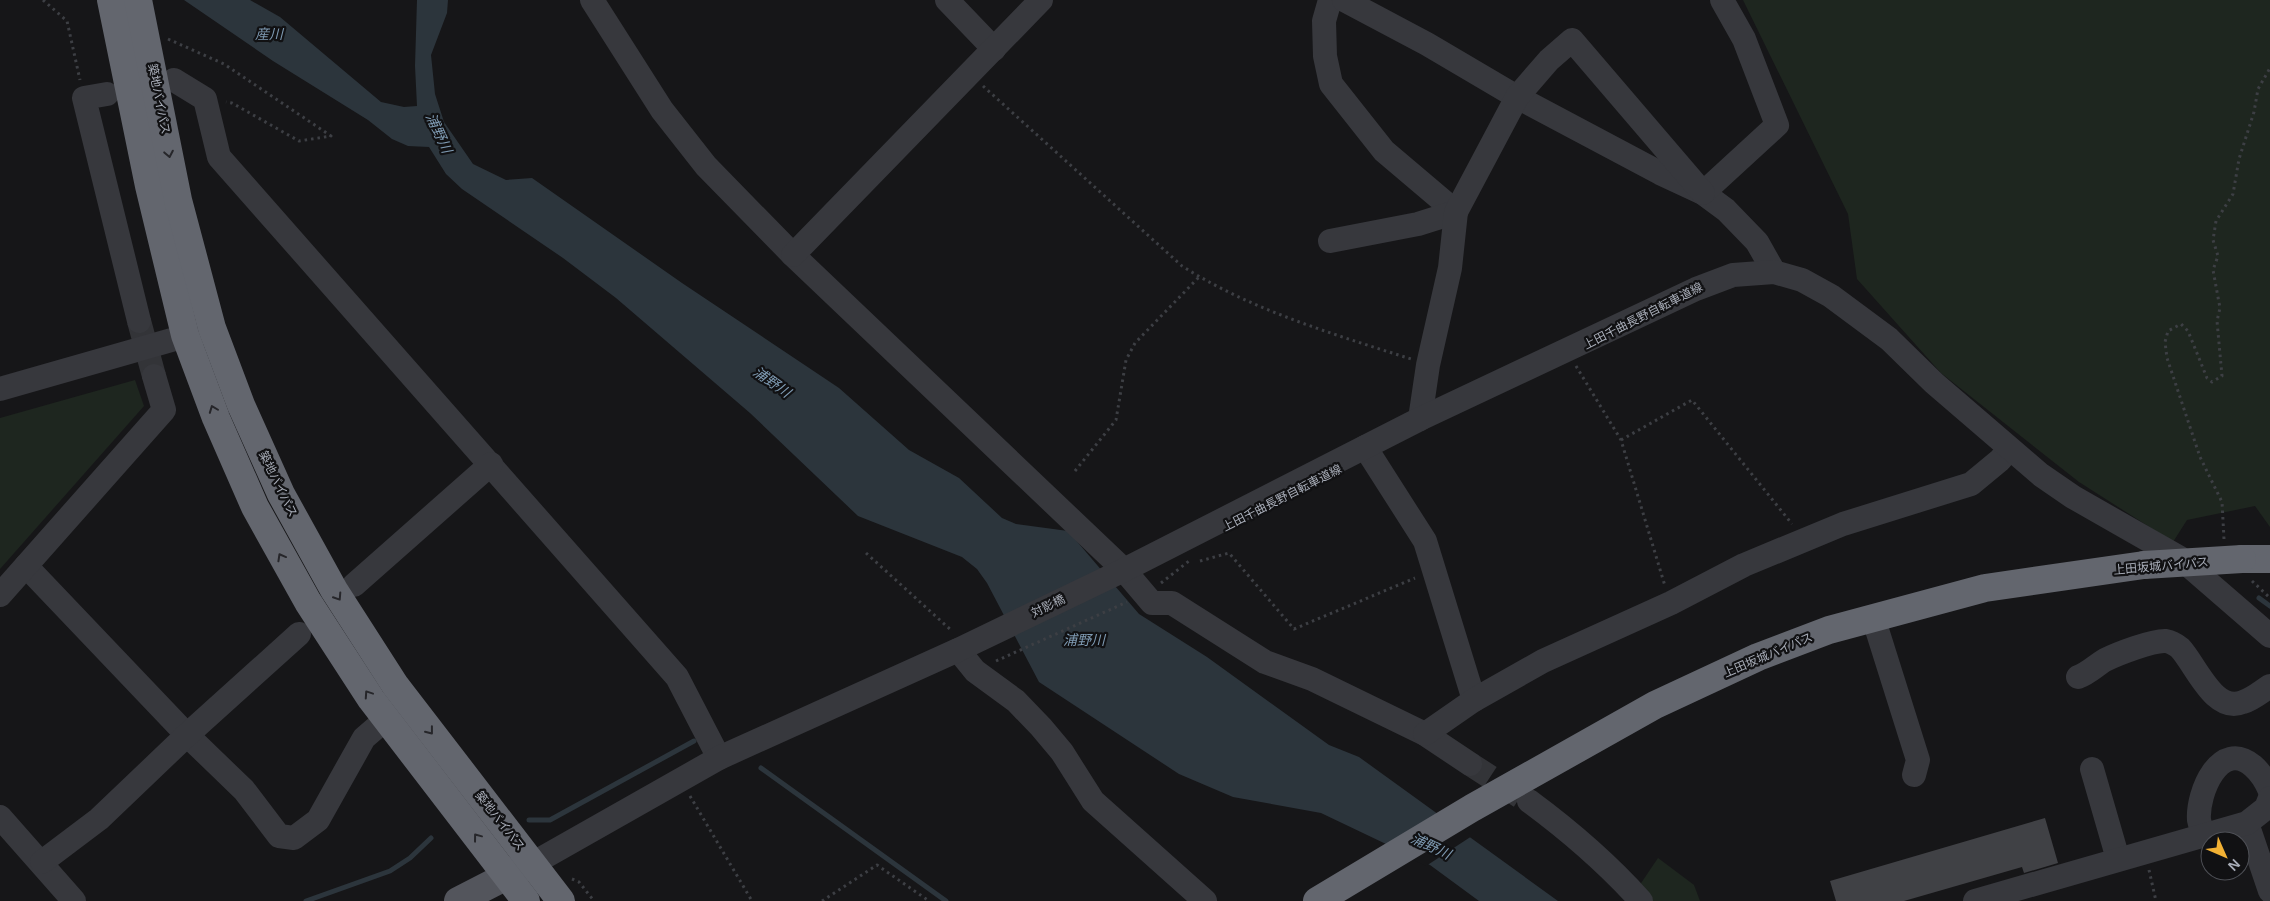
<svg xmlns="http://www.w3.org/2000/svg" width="2270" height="901" viewBox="0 0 2270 901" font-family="Helvetica,'Noto Sans JP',sans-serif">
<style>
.green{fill:#1e261f}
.water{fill:#2c353c}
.pier{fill:#161618}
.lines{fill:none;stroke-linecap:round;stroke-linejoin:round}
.stream{stroke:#2c353c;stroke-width:5}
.building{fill:#404145}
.minor-tunnel{stroke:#333438;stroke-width:24;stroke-dasharray:24 12;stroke-linecap:butt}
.path{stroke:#3d3f44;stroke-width:3;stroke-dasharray:2.5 4;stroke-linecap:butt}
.minor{stroke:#37383d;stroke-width:24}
.major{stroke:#53555c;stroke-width:28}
.highway{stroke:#63666e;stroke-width:28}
.highway-bridge{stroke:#63666e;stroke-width:28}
.oneway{stroke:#26262a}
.labels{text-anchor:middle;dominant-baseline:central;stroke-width:4.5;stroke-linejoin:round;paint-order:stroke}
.street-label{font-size:12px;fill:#a8adb8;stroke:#111113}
.water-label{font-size:14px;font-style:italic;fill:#7f9bb3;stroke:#111113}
</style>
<rect width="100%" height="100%" fill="#161618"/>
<g class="green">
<polygon points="1743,0 2270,0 2270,527 2255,506 2187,520 2173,542 2079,482 1941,373 1857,279 1848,214"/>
<polygon points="135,380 144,406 0,569 0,418"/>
<polygon points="1658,858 1694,885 1700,901 1629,901"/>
</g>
<polygon class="water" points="184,0 250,0 280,17 381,102 404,107 417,106 415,66 417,0 448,0 447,13 431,55 435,94 444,122 473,164 506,180 532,178 682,283 839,388 909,450 959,478 1002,518 1016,524 1068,531 1139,614 1207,657 1329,745 1359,757 1558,901 1479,901 1430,865 1321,813 1233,797 1179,774 1039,682 987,583 977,569 962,557 858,516 750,413 616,298 563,258 462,189 446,174 429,147 408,146 392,139 368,120 273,61"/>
<polygon class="pier" points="1441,813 1472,836 1426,866 1385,846"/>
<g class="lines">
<g class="stream">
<polyline points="2259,598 2270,606"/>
<polyline points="761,768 946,901"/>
<polyline points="529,820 550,820 694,741"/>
<polyline points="306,901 390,871 410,858 431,838"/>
</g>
</g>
<polygon class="building" points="2045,818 2058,863 2024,873 2022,867 1904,901 1836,901 1830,881"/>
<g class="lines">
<g class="minor-tunnel">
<polyline points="139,321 154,376"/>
<polyline points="1470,764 1521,797"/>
</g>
<g class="path">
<polyline points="43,0 67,21 80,80"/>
<polyline points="168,39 224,64 331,136 299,141 232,103 226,102"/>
<path d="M983,86L1182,266C1251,310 1333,334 1411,359"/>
<polyline points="1576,366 1621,440 1665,586"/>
<polyline points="1621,440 1692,400 1792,524"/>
<polyline points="1075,471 1116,420 1126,360 1135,343 1199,277"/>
<polyline points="2224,539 2222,502 2200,457 2167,358 2165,342 2168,331 2181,324 2188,331 2207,378 2212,382 2222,376 2217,321 2220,308 2213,270 2218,256 2213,240 2216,221 2233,194 2239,159 2254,112 2258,89 2270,68"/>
<polyline points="866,553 952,631"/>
<polyline points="1200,561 1229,553 1294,629 1415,578"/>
<polyline points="2252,581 2270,598"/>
<polyline points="1161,583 1189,561"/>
<polyline points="996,661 1127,602"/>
<polyline points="690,796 752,901"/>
<polyline points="2149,870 2156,901"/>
<polyline points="572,879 579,882 594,901"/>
<polyline points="822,901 877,865 929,901"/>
</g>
<g class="minor">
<polyline points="592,0 662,110 706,166 793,255 1124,570 1152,603 1172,603 1265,662 1312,679 1425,734 1470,764"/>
<polyline points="947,0 994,49"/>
<polyline points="1330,0 1324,21 1325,56 1331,84 1384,151 1456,212"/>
<polyline points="1344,0 1427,44 1517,97 1660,173 1703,193 1726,210 1757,242 1774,272"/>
<polyline points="174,80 205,99 219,157 677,677 719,758"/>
<polyline points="107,94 84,98 139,321"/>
<polyline points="1703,193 1777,125 1744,39 1722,0"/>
<polyline points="1330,241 1418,224 1456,212"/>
<polyline points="793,255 1041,0"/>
<polyline points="0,389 203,331"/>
<polyline points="1420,419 1428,365 1450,268 1456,212 1517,97 1549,60 1572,40 1703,193"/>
<polyline points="1365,447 1425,541 1474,700"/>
<polyline points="26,566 187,735 244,790 279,836 294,838 318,820 364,738 386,719"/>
<polyline points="354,585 491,464"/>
<polyline points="0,595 164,410 154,376"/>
<polyline points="1873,617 1918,760 1914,775"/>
<polyline points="958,650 975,671 1016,701 1041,727 1062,752 1093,801 1205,901"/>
<path d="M2078,677C2089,673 2095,666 2105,660C2117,654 2153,640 2166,641C2172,642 2175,644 2180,648C2196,665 2214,714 2243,702C2253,699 2262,691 2270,686"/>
<polyline points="1425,734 1474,700 1543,661 1671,603 1744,565 1843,524 1971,484 2000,460 2009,449"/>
<polyline points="2092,769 2118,859"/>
<path d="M1529,801C1571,832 1606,862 1641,901"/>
<polyline points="0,817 74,901"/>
<polyline points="2247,823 2270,891"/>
<path d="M2203,835C2202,830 2200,825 2199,820C2197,793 2220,738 2253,766C2261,773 2266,781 2270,791"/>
<polyline points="42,862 99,819 187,735 299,634"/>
<polyline points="532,864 719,758 958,650 1124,570 1420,419 1696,289 1733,275 1774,272 1802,280 1831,296 1889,339 1934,383 2041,475 2073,497 2180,558 2270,636"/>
<polyline points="1975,901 2247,823 2266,808 2270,798"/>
</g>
<polyline class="major" points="458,901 528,865"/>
<g class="highway">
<polyline points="111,0 149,186 185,335 216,418 255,507 308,602 371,699 526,901"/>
<polyline points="138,0 178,200 212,328 241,405 281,494 334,590 395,685 561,901"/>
<polyline points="2242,559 2270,559"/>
<polyline points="1317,901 1472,808 1655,705 1758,657 1829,630 1985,588 2144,565"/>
</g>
<polyline class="highway-bridge" points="2144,565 2242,559"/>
</g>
<defs><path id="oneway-chevron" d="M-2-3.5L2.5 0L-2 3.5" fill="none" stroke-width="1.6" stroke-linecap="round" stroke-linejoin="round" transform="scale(1.25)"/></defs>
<g class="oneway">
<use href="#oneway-chevron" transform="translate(169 154) rotate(79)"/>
<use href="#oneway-chevron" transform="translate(213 409) rotate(-111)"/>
<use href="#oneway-chevron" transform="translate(281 557) rotate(-119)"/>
<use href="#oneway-chevron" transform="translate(338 597) rotate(57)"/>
<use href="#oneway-chevron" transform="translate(368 694) rotate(-124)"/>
<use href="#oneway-chevron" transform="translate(430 731) rotate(52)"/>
<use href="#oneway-chevron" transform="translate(477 837) rotate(-127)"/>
</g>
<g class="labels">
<g class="street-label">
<text transform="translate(159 99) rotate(79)">築地バイパス</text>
<text transform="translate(1643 316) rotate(-27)">上田千曲長野自転車道線</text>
<text transform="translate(278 484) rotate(64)">築地バイパス</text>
<text transform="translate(1282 498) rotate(-27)">上田千曲長野自転車道線</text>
<text transform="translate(2161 566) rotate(-5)">上田坂城バイパス</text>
<text transform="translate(1048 606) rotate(-26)">対影橋</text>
<text transform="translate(1768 655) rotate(-23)">上田坂城バイパス</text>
<text transform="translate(500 821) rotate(52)">築地バイパス</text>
</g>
<g class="water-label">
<text x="269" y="34">産川</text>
<text transform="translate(439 133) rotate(65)">浦野川</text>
<text transform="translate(772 382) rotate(35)">浦野川</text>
<text x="1084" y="640">浦野川</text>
<text transform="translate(1431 846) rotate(25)">浦野川</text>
</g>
</g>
<g transform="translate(2225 856) rotate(135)"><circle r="24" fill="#111113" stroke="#4d4f55"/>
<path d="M0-4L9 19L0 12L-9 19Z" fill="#f2b134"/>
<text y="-8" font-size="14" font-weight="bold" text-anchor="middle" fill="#a8adb8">N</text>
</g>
</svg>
